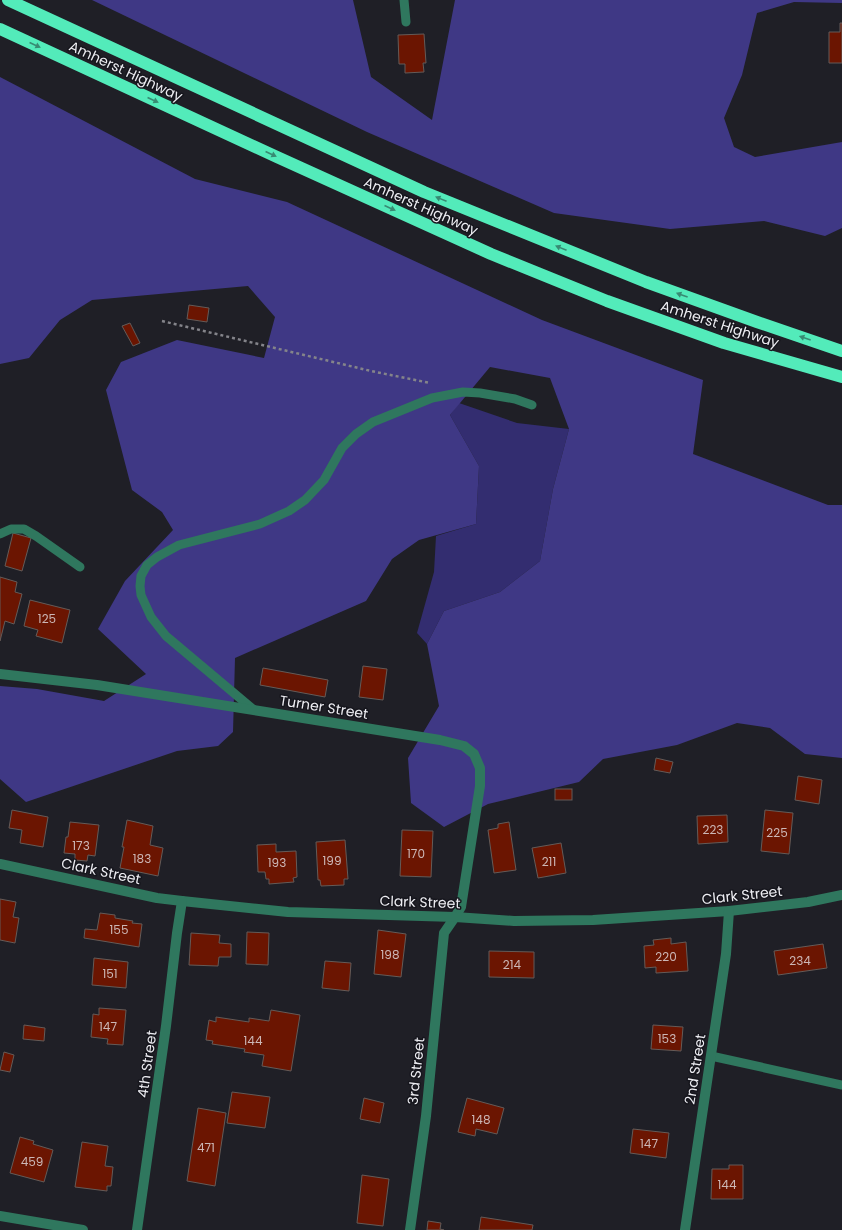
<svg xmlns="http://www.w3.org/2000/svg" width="842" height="1230" viewBox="0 0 842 1230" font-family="Poppins,sans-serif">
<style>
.green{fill:#332d70}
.forest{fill:#3f3885}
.building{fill:#6b1501;stroke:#645b58}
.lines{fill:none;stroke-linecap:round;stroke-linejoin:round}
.path{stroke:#84848a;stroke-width:2.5;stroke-dasharray:3 3;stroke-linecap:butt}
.service{stroke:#2f775e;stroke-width:9}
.minor{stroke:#2f775e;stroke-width:10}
.motorway{stroke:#53ebba;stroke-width:12}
.oneway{fill:#388b73}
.labels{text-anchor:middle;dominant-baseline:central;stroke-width:3;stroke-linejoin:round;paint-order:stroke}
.number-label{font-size:12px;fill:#ccb7b6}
.street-label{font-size:14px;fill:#ededf2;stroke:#16161d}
</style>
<rect width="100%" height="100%" fill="#1f1f26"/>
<polygon class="green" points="459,403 517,423 569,429 553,489 540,561 500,592 444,611 427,644 417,633 434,572 436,536 476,524 479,466 450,415"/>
<g class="forest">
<polygon points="92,0 353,0 371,77 432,120 455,0 842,0 842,3 794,2 757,13 742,75 724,118 734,147 755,157 842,142 842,228 825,236 764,221 670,229 554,213 367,132"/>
<polygon points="0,77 195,179 287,202 542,320 703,380 693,454 828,505 842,505 842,758 805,754 770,728 737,723 677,745 603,759 579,782 488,804 444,827 411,803 408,758 439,706 427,644 444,611 500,592 540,561 553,489 569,429 550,378 490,367 450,415 479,466 476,524 419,540 392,559 366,601 235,658 233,732 218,746 177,751 26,802 0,779 0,686 37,689 104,701 146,674 98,629 125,581 173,530 162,512 132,490 106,390 121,362 177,340 264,358 275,317 248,286 92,300 60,320 29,358 0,364"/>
</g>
<g class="building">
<polygon points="840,23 842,23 842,63 829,63 829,32 840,32"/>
<polygon points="424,34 426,63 423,63 424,72 405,73 405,64 399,64 398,35"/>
<polygon points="189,305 209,308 207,322 187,319"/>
<polygon points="130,323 140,343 133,346 122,326"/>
<polygon points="13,533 31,538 22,571 5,566"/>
<polygon points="0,577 17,582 15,592 22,594 14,624 5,621 0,641"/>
<polygon points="30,600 70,610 62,643 36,636 38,630 24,626"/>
<polygon points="363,666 387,669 383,700 359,697"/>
<polygon points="263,668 328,680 325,697 260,685"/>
<polygon points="656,758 673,762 670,773 654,770"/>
<polygon points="798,776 822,780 819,804 795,800"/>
<rect x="555" y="789" width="17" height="11"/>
<polygon points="12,810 48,817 43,847 20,843 22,830 9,828"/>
<polygon points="765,810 793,813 789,854 761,851"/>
<polygon points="727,815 728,842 698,844 697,816"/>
<polygon points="127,820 153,826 150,845 163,848 158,876 120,868 124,847 122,847"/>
<polygon points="70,822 99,825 95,856 88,855 87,861 75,860 75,854 64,853 66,837 68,837"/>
<polygon points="509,822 516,870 494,873 488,830 498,828 498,824"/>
<polygon points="402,830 433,831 431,877 400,876"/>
<polygon points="345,840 348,879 344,879 344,885 321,886 320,880 318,880 316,842"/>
<polygon points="561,843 566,873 538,878 532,848"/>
<polygon points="276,844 276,852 296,851 297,877 293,878 294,882 269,884 269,879 266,879 265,872 258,872 257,845"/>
<polygon points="0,899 16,902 13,917 19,918 15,943 0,940"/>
<polygon points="100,913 115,915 115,918 133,921 132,923 142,924 139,947 84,938 85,929 97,930"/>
<polygon points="378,930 406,934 401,977 374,974"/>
<polygon points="247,932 269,933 268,965 246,964"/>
<polygon points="191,933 220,935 219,943 231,944 231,957 219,957 218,966 189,965"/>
<polygon points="671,938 671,944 686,942 688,971 656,973 656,967 645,968 644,946 654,945 653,940"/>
<polygon points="823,944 827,968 778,975 774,951"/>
<polygon points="489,951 534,952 534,978 489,977"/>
<polygon points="94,958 128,962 126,988 92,985"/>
<polygon points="325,961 351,963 349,991 322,988"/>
<polygon points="99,1008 126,1010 123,1045 107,1044 108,1039 91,1037 93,1014 99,1015"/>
<polygon points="271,1010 300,1015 291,1071 262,1066 264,1055 244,1052 245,1049 212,1044 213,1041 206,1040 209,1020 216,1022 216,1017 249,1022 249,1018 269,1021"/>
<polygon points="24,1025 45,1028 44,1041 23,1039"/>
<polygon points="653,1025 683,1027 681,1051 651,1049"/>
<polygon points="4,1052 14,1055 10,1072 0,1070"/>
<polygon points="232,1092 270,1097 265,1128 227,1123"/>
<polygon points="364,1098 384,1103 380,1123 360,1119"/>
<polygon points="467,1098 504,1108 497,1134 476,1129 475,1136 458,1132"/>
<polygon points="198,1108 226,1113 215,1186 187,1181"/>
<polygon points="633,1129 669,1133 666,1158 630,1153"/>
<polygon points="20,1137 34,1141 33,1144 53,1150 44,1182 10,1173"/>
<polygon points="82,1142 108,1146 105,1166 113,1167 111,1186 107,1186 107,1191 75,1187"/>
<polygon points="729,1165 743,1165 743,1199 711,1199 712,1169 729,1169"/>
<polygon points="362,1175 389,1179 383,1226 357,1223"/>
<polygon points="481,1217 533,1225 532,1230 479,1230"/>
<polygon points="428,1221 441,1223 440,1229 444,1230 427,1230"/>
</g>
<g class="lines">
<polyline class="path" points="162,321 371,371 430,383"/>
<g class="service">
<polyline points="404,0 406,22"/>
<polyline points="0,534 11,529 24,529 36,536 80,567"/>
<polyline points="254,710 166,636 151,617 141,595 140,586 141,576 147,565 157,557 179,545 260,524 289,511 305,500 324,480 342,448 356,434 373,422 432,398 463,392 480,393 515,399 532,405"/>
<polyline points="711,1056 842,1085"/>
</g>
<g class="minor">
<polyline points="0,674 97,685 440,740 464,746 474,754 480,768 480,786 461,907 455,917 444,933 426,1116 410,1230"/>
<polyline points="0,864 157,898 182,901 288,912 455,917 514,921 593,920 729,911 808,902 842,895"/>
<polyline points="0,1216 83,1230"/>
<polyline points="137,1230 166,1026 177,933 182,901"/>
<polyline points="685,1230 726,954 729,911"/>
</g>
<g class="motorway">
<polyline points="8,0 424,192 646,282 757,322 842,351"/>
<polyline points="0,29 277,157 491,254 607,301 724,343 842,377"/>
</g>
</g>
<defs><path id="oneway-solid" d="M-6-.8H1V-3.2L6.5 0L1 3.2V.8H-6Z"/></defs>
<g class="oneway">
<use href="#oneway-solid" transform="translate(35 45) rotate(25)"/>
<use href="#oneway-solid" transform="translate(153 100) rotate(25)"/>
<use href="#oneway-solid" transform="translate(271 154) rotate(25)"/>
<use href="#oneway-solid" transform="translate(441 199) rotate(-158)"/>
<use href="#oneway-solid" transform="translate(390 208) rotate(24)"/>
<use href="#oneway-solid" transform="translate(561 248) rotate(-158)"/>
<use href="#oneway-solid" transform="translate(682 295) rotate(-160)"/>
<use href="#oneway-solid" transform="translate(805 338) rotate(-161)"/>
</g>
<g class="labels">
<g class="number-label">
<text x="47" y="618">125</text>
<text x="713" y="829">223</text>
<text x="777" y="832">225</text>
<text x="81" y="845">173</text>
<text x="416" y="853">170</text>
<text x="142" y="858">183</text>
<text x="332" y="860">199</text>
<text x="549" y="861">211</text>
<text x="277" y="862">193</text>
<text x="119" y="929">155</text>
<text x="390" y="954">198</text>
<text x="666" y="956">220</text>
<text x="800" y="960">234</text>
<text x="512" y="964">214</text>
<text x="110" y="973">151</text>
<text x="108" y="1026">147</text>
<text x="667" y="1038">153</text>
<text x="253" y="1040">144</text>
<text x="481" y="1119">148</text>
<text x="649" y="1143">147</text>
<text x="206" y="1147">471</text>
<text x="32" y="1161">459</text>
<text x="727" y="1184">144</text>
</g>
<g class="street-label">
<text transform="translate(126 71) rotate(25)">Amherst Highway</text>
<text transform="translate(421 206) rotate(24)">Amherst Highway</text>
<text transform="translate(720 324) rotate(18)">Amherst Highway</text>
<text transform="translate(324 707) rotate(9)">Turner Street</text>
<text transform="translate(101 871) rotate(12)">Clark Street</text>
<text transform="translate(742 895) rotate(-6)">Clark Street</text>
<text transform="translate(420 902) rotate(2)">Clark Street</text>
<text transform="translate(147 1064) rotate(-82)">4th Street</text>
<text transform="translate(695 1069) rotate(-81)">2nd Street</text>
<text transform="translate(416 1071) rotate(-84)">3rd Street</text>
</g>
</g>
</svg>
